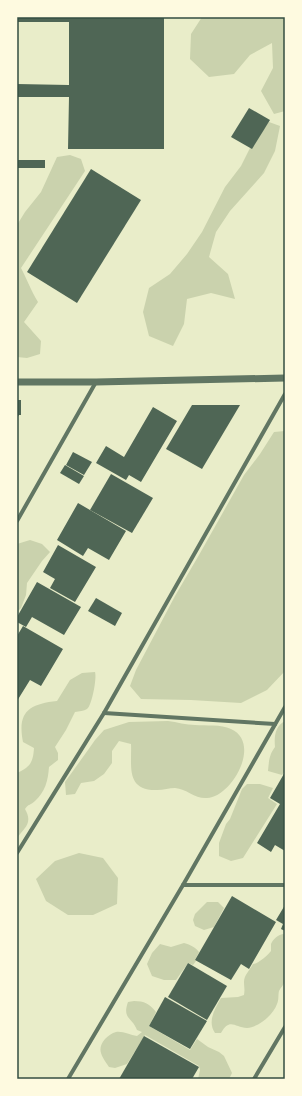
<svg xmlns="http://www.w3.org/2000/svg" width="302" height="1096" viewBox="0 0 302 1096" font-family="Ubuntu,sans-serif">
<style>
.green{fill:#cad2ad}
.building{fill:#4f6655}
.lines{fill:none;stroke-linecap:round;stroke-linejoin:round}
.minor{stroke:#617663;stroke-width:4}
.tertiary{stroke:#617663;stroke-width:7}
.neatline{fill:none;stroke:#344e41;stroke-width:1.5}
</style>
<rect width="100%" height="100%" fill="#e9edc9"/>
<g class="green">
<polygon points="202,17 285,17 285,111 274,114 261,91 273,68 272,43 250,55 234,74 209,77 190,59 191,34"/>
<polygon points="269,122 280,126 275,151 264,173 230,211 216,232 209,257 228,274 235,299 211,293 187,299 184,324 173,346 149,336 143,312 149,288 170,274 187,254 202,232 225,187 241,166 253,142"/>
<path d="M70,155L81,159L85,171L21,268C27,279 31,291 38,302L24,322L41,341L40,354L27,358L17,357V225L25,212L41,192L57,157Z"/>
<polygon points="285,431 285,671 267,690 241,703 191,700 141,699 130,686 136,670 175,596 199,555 244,475 260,454 274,432"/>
<polygon points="30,540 42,544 50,552 42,561 27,583 26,595 21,608 17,612 17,544"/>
<path d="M95,672C97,678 92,705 87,709C84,711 79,711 75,712L66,730L55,747L58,753V760L49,767C48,781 45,792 35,801C31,805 28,804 25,809C33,823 25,827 17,838V773C30,767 33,763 34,748L23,742C17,712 29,704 57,701L70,680L82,673Z"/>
<path d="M168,721C177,722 186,725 195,725C206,726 221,724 231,729C262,743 232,797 207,798C195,799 187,789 175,788C169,788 164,790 157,790C125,791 132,765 131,744L119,741L112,751V763L104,774L94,781L81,783L75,794L66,795L65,782L88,750L95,740L104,730L129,722Z"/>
<path d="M285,721V771L282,775L268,771C269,761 269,755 275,747C274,737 275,726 285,721Z"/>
<polygon points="247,784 260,784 273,788 268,798 277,804 243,858 231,861 219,856 219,843 226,824 230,819 242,789"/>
<polygon points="79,853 103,858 118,878 117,904 93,915 68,915 46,901 36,879 55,861"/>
<polygon points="207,902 218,902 224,908 214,927 204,930 195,926 193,920 195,914"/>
<path d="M283,934L285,935C285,946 285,957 285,969C285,973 286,977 285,981C284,985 280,988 279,991C278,995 279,1000 277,1004C273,1015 259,1027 247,1028C235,1028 230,1017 221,1033H215C207,1021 215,1009 221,998L238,997L244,995C245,989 244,987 244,982C244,975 250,970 253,964C258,964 268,955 271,951C271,949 271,946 271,944C273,939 278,935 283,934Z"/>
<path d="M184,943C191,945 195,947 199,952L195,960L196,961L193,965L188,963L176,980H164L152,976L147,964L152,953L160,944L171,947Z"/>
<path d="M134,1001C144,1001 150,1004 156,1012L149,1026L190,1050L197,1039L208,1047L219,1052L224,1056L232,1073L229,1079H198L200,1070L199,1066L145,1035L127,1064L115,1068L109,1067C102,1056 96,1050 105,1039C108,1036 112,1033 116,1032C123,1031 130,1035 137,1036L142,1032L137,1030C132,1017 122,1019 128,1002Z"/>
</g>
<g class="building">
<polygon points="17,17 164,17 164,149 68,149 69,97 17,97 17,84 69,85 69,22 17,22"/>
<polygon points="249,108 270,120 252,149 231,137"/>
<rect x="17" y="160" width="28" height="8"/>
<polygon points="91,169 141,200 77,303 27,272"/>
<polygon points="17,400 21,400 21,415 19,415 17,418"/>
<polygon points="192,405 240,405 202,469 166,449"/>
<polygon points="153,407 177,421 141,482 129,475 126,480 96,463 106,446 124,457"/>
<polygon points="73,452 92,462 84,475 66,465"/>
<polygon points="65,465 84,476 79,484 60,473"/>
<polygon points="111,474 153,498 132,533 90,510"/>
<polygon points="78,503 126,531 109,560 88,548 83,556 57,540"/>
<polygon points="58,545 96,567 75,602 50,588 55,579 43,572"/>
<polygon points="37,582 81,607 64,635 32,617 26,627 17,622 17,617"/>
<polygon points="96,598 122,613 115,626 88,611"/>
<polygon points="23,626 63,649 41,686 30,680 17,701 17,636"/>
<polygon points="285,772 285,851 275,845 271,852 257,843 280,804 270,798"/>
<polygon points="232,896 276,922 249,969 241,964 231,980 195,960"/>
<polygon points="285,905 285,931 281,929 283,924 276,920"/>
<polygon points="188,963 227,986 207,1020 168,997"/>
<polygon points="165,997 207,1021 190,1049 149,1026"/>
<polygon points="144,1036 199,1067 192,1079 119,1079"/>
</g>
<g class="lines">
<g class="minor">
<polyline points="17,521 96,382"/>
<polyline points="104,713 275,724"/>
<polyline points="17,853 104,713 285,394"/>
<polyline points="183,885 285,885"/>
<polyline points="68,1079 183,885 285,707"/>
<polyline points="254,1079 285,1027"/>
</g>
<polyline class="tertiary" points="17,382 96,382 285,378"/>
</g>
<rect width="302" height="1096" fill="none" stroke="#fefae0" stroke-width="36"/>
<rect x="18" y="18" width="266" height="1060" class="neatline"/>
</svg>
